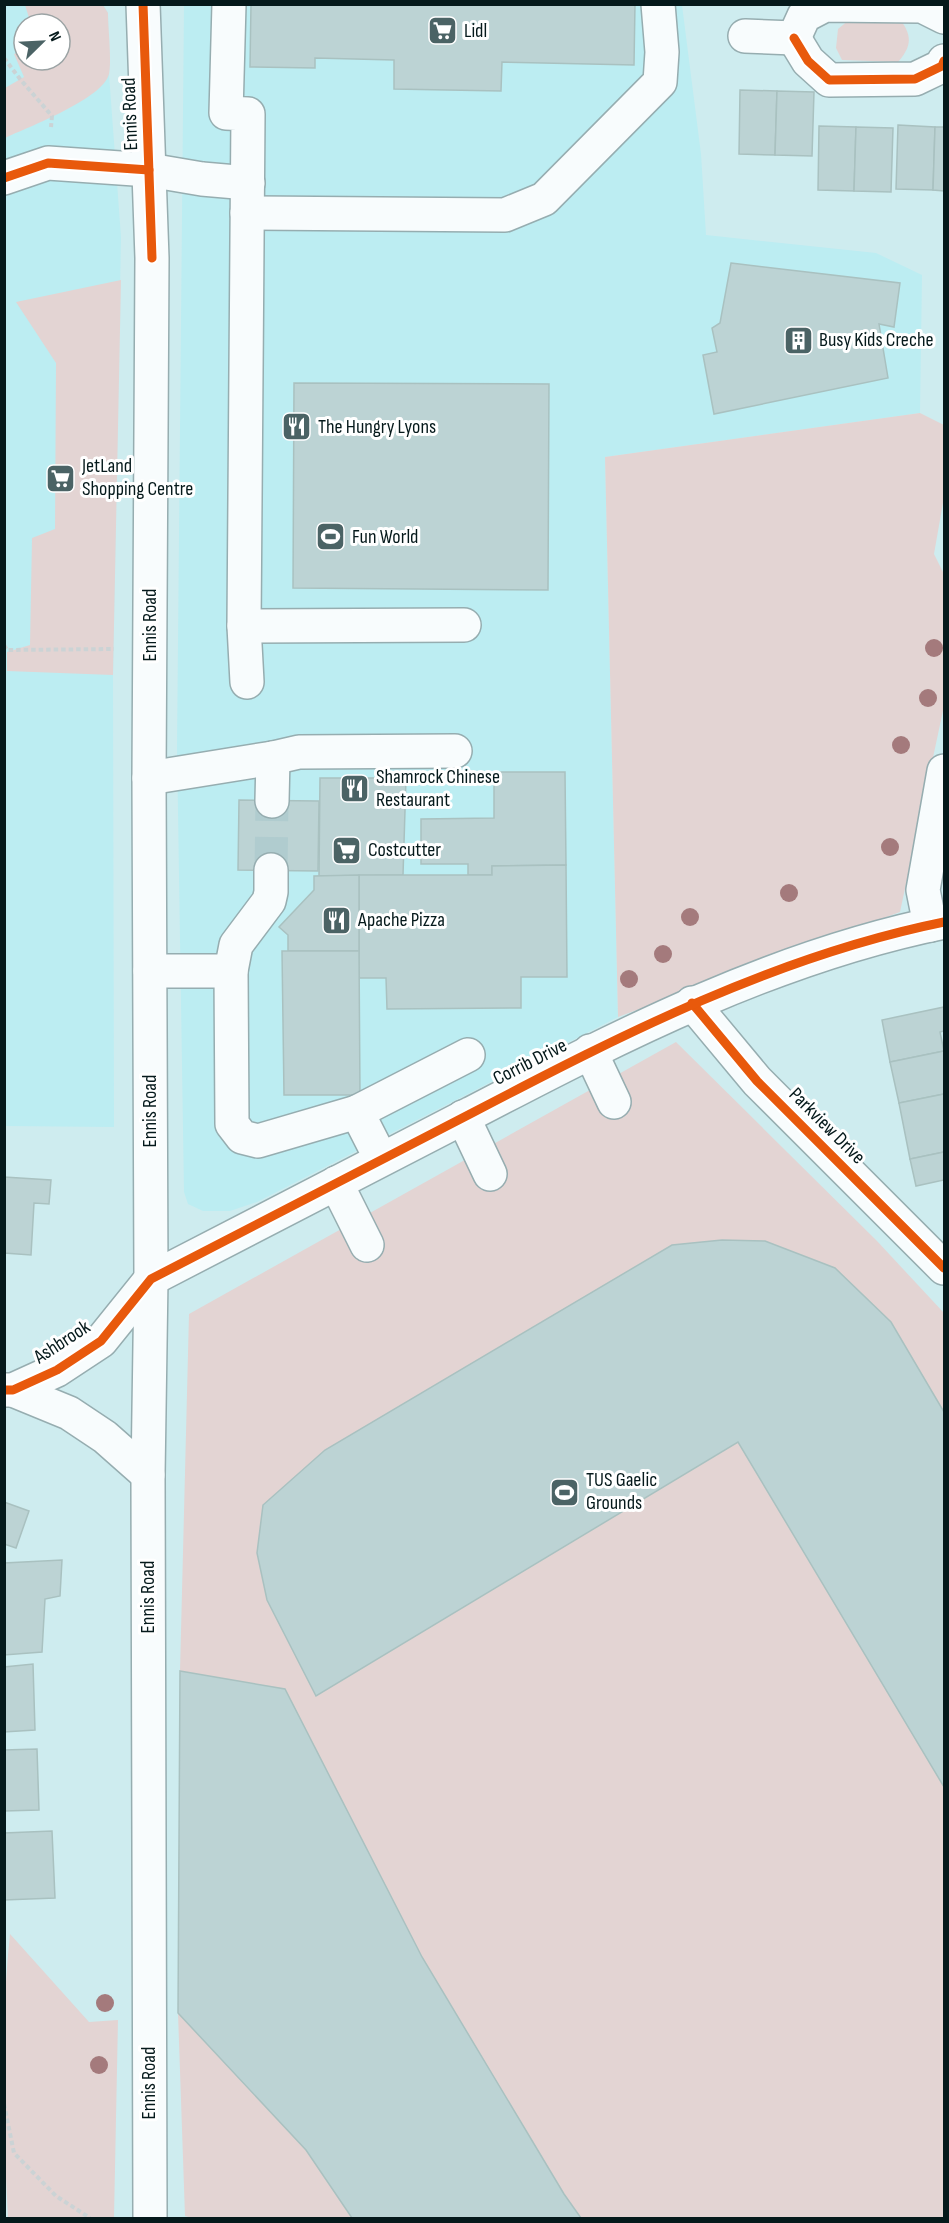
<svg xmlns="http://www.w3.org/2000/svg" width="949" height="2223" viewBox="0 0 949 2223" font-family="'Sofia Sans Condensed',sans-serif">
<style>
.built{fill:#bcedf2;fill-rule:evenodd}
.green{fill:#e3d4d3}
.building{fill:#bcd3d4;stroke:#a9c1c0;stroke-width:1.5}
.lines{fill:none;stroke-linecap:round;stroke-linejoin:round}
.minor-tunnel{stroke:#b0cccf;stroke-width:33;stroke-dasharray:33 16;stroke-linecap:butt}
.minor-casing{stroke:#96adb0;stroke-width:36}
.major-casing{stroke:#96adb0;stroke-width:36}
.path{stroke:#cbd3d5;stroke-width:4;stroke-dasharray:4.5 3;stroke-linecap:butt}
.minor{stroke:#f8fcfd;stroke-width:33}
.major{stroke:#f8fcfd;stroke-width:33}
.cycleway-casing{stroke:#fff;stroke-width:13}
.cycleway{stroke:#e8590c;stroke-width:9}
.tree{fill:#a47a7c}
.labels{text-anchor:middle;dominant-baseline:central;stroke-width:6;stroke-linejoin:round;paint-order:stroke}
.poi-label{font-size:20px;fill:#05191b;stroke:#fff;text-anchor:start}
.street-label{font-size:20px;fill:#05191b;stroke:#fff}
</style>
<rect width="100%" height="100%" fill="#ceecef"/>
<g class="built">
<path d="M5,5H103L108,13L109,74L121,237L113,675L114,1127L5,1126ZM24,24H60V60H24Z"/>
<polygon points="184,5 682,5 701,154 706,235 876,253 922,275 920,413 605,457 618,1017 257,1202 230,1211 203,1211 188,1204 184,1192 177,748"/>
</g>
<g class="green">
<path d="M25,5H103L108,13C108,27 112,63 109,74C103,99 28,127 5,138V88L24,77L14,54L24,50V60H60V24H31Z"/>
<path d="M849,20L902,22C913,38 910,48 898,62L842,60L836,48L838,29Z"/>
<polygon points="121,280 113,675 7,671 7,652 30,645 32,538 55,529 56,363 16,302"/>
<polygon points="920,413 944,425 944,497 934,554 944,574 944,706 900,912 618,1017 605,457"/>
<polygon points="676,1042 877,1241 944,1313 944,2218 192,2218 185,2216 178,2013 180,1671 189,1314"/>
<path d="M10,1934L89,2022L118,2020L114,2218H8C3,2124 0,2028 10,1934Z"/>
</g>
<g class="building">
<polygon points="251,4 635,4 634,65 502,62 501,91 394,89 394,60 315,58 315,68 250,67"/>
<polygon points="740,90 777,91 775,155 739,154"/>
<polygon points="777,91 814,92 812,156 775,155"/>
<polygon points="898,125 935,127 933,190 896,189"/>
<polygon points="819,126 856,127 854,191 818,190"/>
<polygon points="856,127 893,128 891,192 854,191"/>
<polygon points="935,127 944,127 944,191 933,190"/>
<polygon points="731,263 900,283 894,327 879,324 888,378 714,414 703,355 717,352 712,328 720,323"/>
<polygon points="294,383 549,384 548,590 293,588"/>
<polygon points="494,772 565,772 566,865 492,866 492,875 468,875 468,864 421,864 421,819 494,818"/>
<polygon points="320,778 406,778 403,875 319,876"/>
<polygon points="239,800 319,801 318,871 238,870"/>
<polygon points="566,865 567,977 521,977 521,1008 387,1009 386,978 359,978 359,875 492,875 492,866"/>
<polygon points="359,875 359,951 288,951 288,935 279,927 314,890 314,876"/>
<polygon points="282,951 359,951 360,1095 284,1095"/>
<polygon points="944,1007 944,1031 940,1032 944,1051 890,1062 882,1020"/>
<polygon points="944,1051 944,1094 899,1103 890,1062"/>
<polygon points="944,1094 944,1152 910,1159 899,1103"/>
<polygon points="944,1152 944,1180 916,1186 910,1159"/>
<polygon points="4,1177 51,1180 49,1204 34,1203 31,1255 4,1253"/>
<polygon points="722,1240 765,1241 835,1268 891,1322 944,1412 944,1787 738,1442 316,1696 267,1600 257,1553 263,1505 325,1450 672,1245"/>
<polygon points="4,1502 29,1511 16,1548 4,1544"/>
<polygon points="62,1560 60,1596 45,1599 42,1652 4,1655 4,1563"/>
<polygon points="33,1664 35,1730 4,1732 4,1667"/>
<polygon points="180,1671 285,1689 422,1957 564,2194 581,2218 352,2218 306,2150 178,2013"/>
<polygon points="37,1749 39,1810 4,1811 4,1750"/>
<polygon points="52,1831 55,1898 4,1900 4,1833"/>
</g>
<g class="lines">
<polyline class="minor-tunnel" points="271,870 272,801"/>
<defs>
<g id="minor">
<polyline points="229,4 226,113 248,114 244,626 247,682"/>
<polyline points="745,36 794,38"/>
<polyline points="794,38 808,61 829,80 915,79 942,66 944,61"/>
<polyline points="794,38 804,16 825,5 922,6 944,17"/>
<polyline points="4,178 48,163 149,170 202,179 248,183"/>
<polyline points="247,213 505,215 544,199 660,82 662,52 658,4"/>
<polyline points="244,626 464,625"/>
<polyline points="149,778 273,758 299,752 455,751"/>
<polyline points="272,801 273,758"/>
<polyline points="930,925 923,890 944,771"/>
<polyline points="150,971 231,971 232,1124 242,1137 258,1141 357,1112 468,1055"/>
<polyline points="231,971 236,945 269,901 271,892 271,870"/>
<polyline points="692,1003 757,1081 944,1268"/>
<polyline points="590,1051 614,1102"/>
<polyline points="357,1112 381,1159"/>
<polyline points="463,1117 490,1174"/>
<polyline points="336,1183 367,1245"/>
<path d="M4,1390H13L57,1370L101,1341L151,1279C258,1223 365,1168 472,1113C623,1034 776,956 944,922"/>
<polyline points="13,1390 69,1413 105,1437 148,1475"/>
</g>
<polyline id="major" points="143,4 152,258 149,778 151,1279 148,1475 150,2218"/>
</defs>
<use href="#minor" class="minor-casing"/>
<use href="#major" class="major-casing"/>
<g class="path">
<polyline points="4,58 20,79 52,116 51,127"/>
<polyline points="4,645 7,650 114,649"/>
<polyline points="4,2104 14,2153 56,2196 90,2218"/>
</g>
<use href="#minor" class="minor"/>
<use href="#major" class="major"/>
<defs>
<g id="cycleway">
<polyline points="143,4 152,258"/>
<polyline points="794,38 808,61 829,80 915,79 942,66 944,61"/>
<polyline points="4,178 48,163 149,170"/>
<polyline points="692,1003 757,1081 944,1268"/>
<path d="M4,1390H13L57,1370L101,1341L151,1279C258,1223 365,1168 472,1113C623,1034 776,956 944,922"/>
</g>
</defs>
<use href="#cycleway" class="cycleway-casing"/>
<use href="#cycleway" class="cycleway"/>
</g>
<g class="tree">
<circle cx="934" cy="648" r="9"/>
<circle cx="928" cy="698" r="9"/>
<circle cx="901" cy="745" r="9"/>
<circle cx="890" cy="847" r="9"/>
<circle cx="789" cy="893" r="9"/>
<circle cx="690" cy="917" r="9"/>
<circle cx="663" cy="954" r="9"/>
<circle cx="629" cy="979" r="9"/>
<circle cx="105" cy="2003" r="9"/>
<circle cx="99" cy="2065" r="9"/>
</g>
<defs>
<symbol id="supermarket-square" viewBox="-11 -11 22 22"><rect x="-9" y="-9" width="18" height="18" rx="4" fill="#4b6365" stroke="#fff"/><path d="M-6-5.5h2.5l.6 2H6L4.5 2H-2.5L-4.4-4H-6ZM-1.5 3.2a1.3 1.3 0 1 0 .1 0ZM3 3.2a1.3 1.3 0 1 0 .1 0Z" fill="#fff"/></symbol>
<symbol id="building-square" viewBox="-11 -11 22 22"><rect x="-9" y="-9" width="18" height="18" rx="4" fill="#4b6365" stroke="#fff"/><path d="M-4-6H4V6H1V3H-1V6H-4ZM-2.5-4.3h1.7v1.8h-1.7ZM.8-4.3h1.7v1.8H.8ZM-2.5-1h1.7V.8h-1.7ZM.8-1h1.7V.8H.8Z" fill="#fff"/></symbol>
<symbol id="restaurant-square" viewBox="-11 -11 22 22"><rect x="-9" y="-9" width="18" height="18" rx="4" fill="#4b6365" stroke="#fff"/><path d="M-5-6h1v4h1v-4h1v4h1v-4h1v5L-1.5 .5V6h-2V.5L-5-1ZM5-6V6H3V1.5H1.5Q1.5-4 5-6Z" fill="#fff"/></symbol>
<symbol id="stadium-square" viewBox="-11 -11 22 22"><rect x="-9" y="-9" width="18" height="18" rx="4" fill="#4b6365" stroke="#fff"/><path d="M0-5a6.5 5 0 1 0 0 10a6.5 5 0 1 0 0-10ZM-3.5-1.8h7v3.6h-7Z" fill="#fff"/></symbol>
</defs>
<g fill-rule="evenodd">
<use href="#supermarket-square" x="426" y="14" width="33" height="33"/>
<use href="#building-square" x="782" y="324" width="33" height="33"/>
<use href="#restaurant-square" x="280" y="410" width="33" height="33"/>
<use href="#supermarket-square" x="44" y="462" width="33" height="33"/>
<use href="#stadium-square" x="314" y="520" width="33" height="33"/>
<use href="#restaurant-square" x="338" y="772" width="33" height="33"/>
<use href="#supermarket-square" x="330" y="834" width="33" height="33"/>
<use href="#restaurant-square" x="320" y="904" width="33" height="33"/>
<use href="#stadium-square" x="548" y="1476" width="33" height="33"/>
</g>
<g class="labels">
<g class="poi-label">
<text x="464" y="31">Lidl</text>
<text x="819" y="340">Busy Kids Creche</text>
<text x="318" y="427">The Hungry Lyons</text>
<text x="82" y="466">JetLand<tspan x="82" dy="23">Shopping Centre</tspan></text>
<text x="352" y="537">Fun World</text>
<text x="376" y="777">Shamrock Chinese<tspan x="376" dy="23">Restaurant</tspan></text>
<text x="368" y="850">Costcutter</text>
<text x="358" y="920">Apache Pizza</text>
<text x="586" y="1480">TUS Gaelic<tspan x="586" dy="23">Grounds</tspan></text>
</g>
<g class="street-label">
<text transform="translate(130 114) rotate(-92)">Ennis Road</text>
<text transform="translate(150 625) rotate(-90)">Ennis Road</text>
<text transform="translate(530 1062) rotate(-27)">Corrib Drive</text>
<text transform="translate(150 1111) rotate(-90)">Ennis Road</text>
<text transform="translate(827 1126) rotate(45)">Parkview Drive</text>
<text transform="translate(62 1342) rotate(-33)">Ashbrook</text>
<text transform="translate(148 1597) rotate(-90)">Ennis Road</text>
<text transform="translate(149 2083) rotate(-90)">Ennis Road</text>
</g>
</g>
<rect width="949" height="2223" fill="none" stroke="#05191b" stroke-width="12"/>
<g transform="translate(42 42) rotate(66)"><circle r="28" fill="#ffffff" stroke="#9ba3a4" stroke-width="1.5"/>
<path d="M0-4.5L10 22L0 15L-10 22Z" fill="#4b6365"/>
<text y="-9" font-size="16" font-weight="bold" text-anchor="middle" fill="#05191b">N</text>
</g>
</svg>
